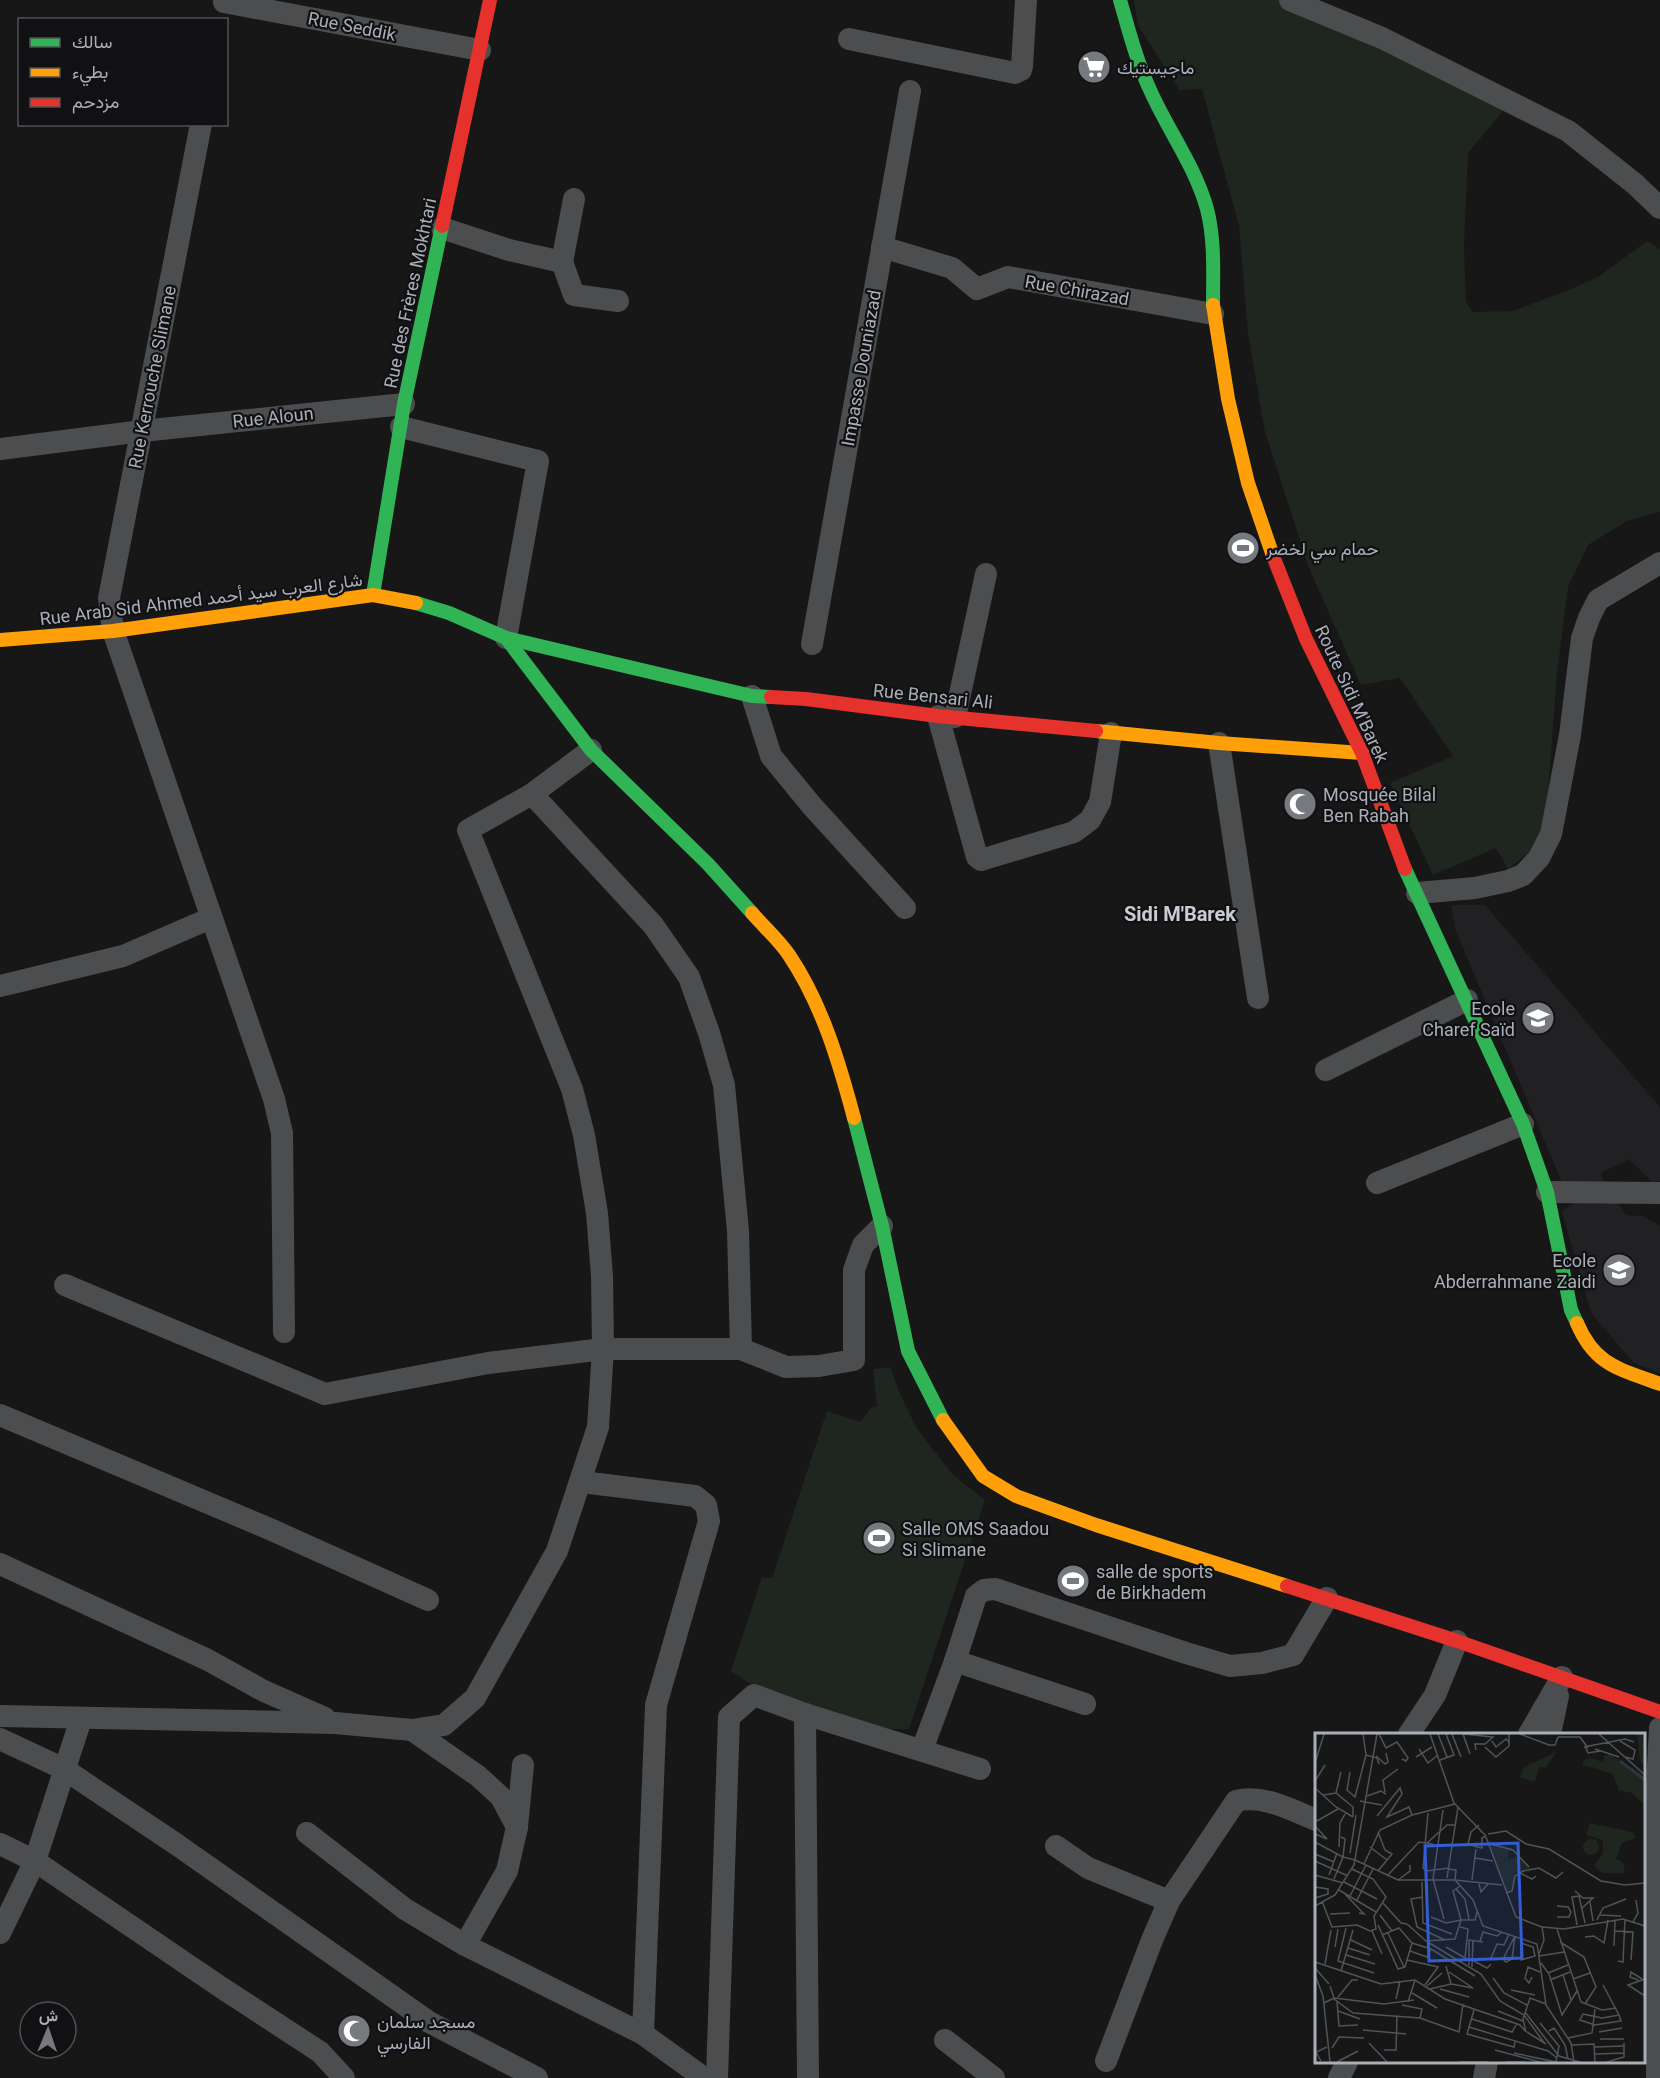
<svg xmlns="http://www.w3.org/2000/svg" width="1660" height="2078" viewBox="0 0 1660 2078" font-family="Roboto,Vazirmatn,sans-serif">
<style>
.built{fill:#212123}
.green{fill:#1f251f}
.lines{fill:none;stroke-linecap:round;stroke-linejoin:round}
.street{stroke:#4b4d4f;stroke-width:22}
.fast{stroke:#30b455;stroke-width:14}
.slow{stroke:#ff9f0a;stroke-width:14}
.jam{stroke:#e5322d;stroke-width:14}
.labels{text-anchor:middle;dominant-baseline:central;stroke-width:4.5;stroke-linejoin:round;paint-order:stroke}
.street-label{font-size:18px;fill:#a9afb7;stroke:#111113}
.poi-label{font-size:18px;fill:#a9afb7;stroke:#111113;text-anchor:start}
.neighbourhood-label{font-size:20px;font-weight:bold;fill:#c9cdd3;stroke:#111113}
.inset-river{fill:none;stroke:#2d363a;stroke-width:3}
.inset-road{fill:none;stroke:#515457;stroke-width:1.5}
.view{fill:#325dd3;fill-opacity:0.15;stroke:#325dd3;stroke-width:3}
.inset-edge{fill:none;stroke:#a9afb7;stroke-width:3}
</style>
<rect width="100%" height="100%" fill="#171717"/>
<g class="built">
<polygon points="1451,905 1485,905 1660,1107 1660,1181 1652,1182 1629,1159 1601,1173 1604,1183 1563,1185 1455,929"/>
<polygon points="1612,1193 1626,1215 1643,1216 1660,1226 1660,1373 1634,1363 1591,1313 1562,1212 1579,1199"/>
</g>
<g class="green">
<polygon points="1134,0 1280,0 1507,106 1468,153 1464,246 1466,301 1472,312 1513,311 1566,291 1598,277 1647,241 1660,249 1660,512 1627,521 1588,545 1568,587 1557,674 1546,819 1533,850 1508,869 1496,848 1433,875 1390,783 1453,756 1400,678 1361,685 1309,568 1265,432 1248,334 1239,226 1202,89 1179,90 1138,25"/>
<polygon points="890,1367 900,1394 917,1429 953,1475 985,1500 909,1729 887,1729 759,1689 731,1671 762,1577 772,1578 827,1411 860,1422 871,1408 877,1406 873,1369"/>
</g>
<g class="lines">
<g class="street">
<polyline points="1290,0 1382,38 1568,131 1635,184 1660,208"/>
<polyline points="224,2 480,50"/>
<polyline points="849,39 1015,73 1021,70 1022,66 1026,0"/>
<polyline points="201,124 109,598 113,631 118,645 274,1099 282,1133 284,1332"/>
<polyline points="574,199 562,262 574,295 618,301"/>
<polyline points="442,228 509,250 562,262"/>
<polyline points="882,247 952,268 977,289 1008,277 1213,314"/>
<polyline points="401,427 538,461 506,638"/>
<polyline points="0,449 142,431 404,404"/>
<polyline points="812,644 910,91"/>
<polyline points="752,696 771,756 812,806 905,908"/>
<polyline points="938,716 977,857 981,860 1074,832 1090,820 1100,802 1111,733"/>
<polyline points="955,717 986,574"/>
<polyline points="1219,743 1258,998"/>
<polyline points="591,750 532,794 468,830 572,1089 584,1135 597,1213 602,1276 603,1349 741,1349 786,1367 819,1366 854,1360 854,1270 863,1245 882,1226"/>
<polyline points="532,794 653,925 689,977 709,1033 724,1085 738,1231 741,1349"/>
<polyline points="1417,893 1475,888 1508,881 1523,875 1539,858 1551,834 1570,735 1582,638 1589,618 1598,600 1660,563"/>
<polyline points="0,986 123,956 211,918"/>
<polyline points="1326,1070 1467,1000"/>
<polyline points="1377,1183 1523,1124"/>
<polyline points="1547,1192 1660,1193"/>
<polyline points="0,1415 272,1530 428,1600"/>
<polyline points="582,1482 695,1496 706,1505 709,1521 656,1705 643,2034"/>
<polyline points="0,1564 208,1660 264,1691 325,1718"/>
<polyline points="955,1661 1085,1704"/>
<polyline points="805,1714 808,2078"/>
<polyline points="0,1716 335,1723 412,1730 444,1725 475,1698 557,1551 598,1427 603,1349 488,1363 325,1394 65,1285"/>
<polyline points="412,1730 478,1776 501,1797 517,1827 507,1871 465,1945"/>
<polyline points="1409,1734 1435,1695 1457,1641"/>
<polyline points="1529,1734 1562,1677"/>
<polyline points="1550,1734 1558,1696"/>
<polyline points="0,1739 64,1769 176,1844 429,2022 537,2078"/>
<polyline points="922,1750 955,1661 976,1596 984,1590 995,1589 1186,1653 1230,1666 1262,1663 1293,1655 1327,1598"/>
<polyline points="517,1827 523,1765"/>
<polyline points="307,1833 405,1909 465,1945 643,2034 704,2078"/>
<polyline points="0,1844 35,1861 222,1988 320,2052 344,2078"/>
<polyline points="1056,1846 1088,1868 1169,1901"/>
<polyline points="0,1933 35,1861 81,1719"/>
<polyline points="945,2040 994,2078"/>
<path d="M1106,2061L1152,1940L1169,1901L1236,1801C1264,1794 1291,1810 1316,1820"/>
<polyline points="717,2078 729,1717 754,1695 805,1714 980,1769"/>
<polyline points="1339,2078 1347,2062"/>
<polyline points="1484,2078 1487,2062"/>
<polyline points="1657,2078 1656,1804 1660,1728"/>
</g>
<g class="fast">
<path d="M1120,0C1129,31 1137,63 1151,92C1169,132 1195,166 1207,209C1215,240 1213,273 1213,305"/>
<polyline points="373,595 404,404 442,226"/>
<polyline points="416,603 449,613 506,638 591,750 708,864 752,913"/>
<polyline points="506,638 752,696 771,697"/>
<polyline points="1405,869 1523,1124 1547,1192 1571,1310 1577,1323"/>
<polyline points="854,1118 882,1226 908,1351 943,1420"/>
</g>
<g class="slow">
<polyline points="1213,305 1228,399 1248,483 1273,556"/>
<polyline points="0,640 113,631 373,595 416,603"/>
<polyline points="1096,731 1219,743 1362,753"/>
<path d="M752,913C764,927 779,940 789,955C822,1004 839,1062 854,1118"/>
<path d="M1577,1323C1595,1366 1620,1369 1660,1384"/>
<polyline points="943,1420 983,1476 1016,1496 1096,1525 1287,1586"/>
</g>
<g class="jam">
<polyline points="442,226 490,0"/>
<polyline points="1273,556 1306,639 1362,753 1405,869"/>
<polyline points="771,697 806,699 938,716 1096,731"/>
<polyline points="1287,1586 1457,1641 1660,1712"/>
</g>
</g>
<defs>
<symbol id="supermarket-disc" viewBox="-11 -11 22 22"><circle r="9.5" fill="#767a7f" stroke="#111113"/><path d="M-6-5.5h2.5l.6 2H6L4.5 2H-2.5L-4.4-4H-6ZM-1.5 3.2a1.3 1.3 0 1 0 .1 0ZM3 3.2a1.3 1.3 0 1 0 .1 0Z" fill="#fff"/></symbol>
<symbol id="stadium-disc" viewBox="-11 -11 22 22"><circle r="9.5" fill="#767a7f" stroke="#111113"/><path d="M0-5a6.5 5 0 1 0 0 10a6.5 5 0 1 0 0-10ZM-3.5-1.8h7v3.6h-7Z" fill="#fff"/></symbol>
<symbol id="mosque-disc" viewBox="-11 -11 22 22"><circle r="9.5" fill="#767a7f" stroke="#111113"/><path d="M3.5-4.9A6 6 0 1 0 3.5 4.9A5 5 0 1 1 3.5-4.9Z" fill="#fff"/></symbol>
<symbol id="school-disc" viewBox="-11 -11 22 22"><circle r="9.5" fill="#767a7f" stroke="#111113"/><path d="M0-5L7-2L0 1L-7-2ZM-4 1L0 2.5L4 1V4Q0 6-4 4Z" fill="#fff"/></symbol>
</defs>
<g fill-rule="evenodd">
<use href="#supermarket-disc" x="1075" y="48" width="38" height="38"/>
<use href="#stadium-disc" x="1224" y="529" width="38" height="38"/>
<use href="#mosque-disc" x="1281" y="785" width="38" height="38"/>
<use href="#school-disc" x="1519" y="999" width="38" height="38"/>
<use href="#school-disc" x="1600" y="1251" width="38" height="38"/>
<use href="#stadium-disc" x="860" y="1519" width="38" height="38"/>
<use href="#stadium-disc" x="1054" y="1562" width="38" height="38"/>
<use href="#mosque-disc" x="335" y="2012" width="38" height="38"/>
</g>
<g class="labels">
<g class="street-label">
<text transform="translate(352 26) rotate(11)">Rue Seddik</text>
<text transform="translate(1077 290) rotate(10)">Rue Chirazad</text>
<text transform="translate(410 293) rotate(-78)">Rue des Frères Mokhtari</text>
<text transform="translate(861 368) rotate(-80)">Impasse Douniazad</text>
<text transform="translate(152 377) rotate(-79)">Rue Kerrouche Slimane</text>
<text transform="translate(273 417) rotate(-6)">Rue Aloun</text>
<text transform="translate(201 599) rotate(-7)">Rue Arab Sid Ahmed شارع العرب سيد أحمد</text>
<text transform="translate(1352 694) rotate(65)">Route Sidi M'Barek</text>
<text transform="translate(933 696) rotate(6)">Rue Bensari Ali</text>
</g>
<g class="poi-label">
<text x="1117" y="67">ماجيستيك</text>
<text x="1266" y="548">حمام سي لخضر</text>
<text x="1323" y="794">Mosquée Bilal<tspan x="1323" dy="21">Ben Rabah</tspan></text>
<text x="1515" y="1008" text-anchor="end">Ecole<tspan x="1515" dy="21">Charef Saïd</tspan></text>
<text x="1596" y="1260" text-anchor="end">Ecole<tspan x="1596" dy="21">Abderrahmane Zaidi</tspan></text>
<text x="902" y="1528">Salle OMS Saadou<tspan x="902" dy="21">Si Slimane</tspan></text>
<text x="1096" y="1571">salle de sports<tspan x="1096" dy="21">de Birkhadem</tspan></text>
<text x="377" y="2021">مسجد سلمان<tspan x="377" dy="21">الفارسي</tspan></text>
</g>
<g class="neighbourhood-label">
<text x="1180" y="914">Sidi M'Barek</text>
</g>
</g>
<g transform="translate(1315 1733)">
<rect width="330" height="330" fill="#171717"/>
<path d="M268 114a8 8 0 1 1 16 0a8 8 0 1 1-16 0ZM173,107L194,116L193,127L202,123L215,135L200,140L198,155L192,159Z" fill="#1f251f"/>
<path d="M241,19L231,35L224,34L220,49L204,44L209,34ZM294,21L330,43V72L315,59L304,58L298,41L268,32V28L275,25L288,29L289,23ZM275,90L317,99L321,105L307,110L301,126L308,129L310,140H287L279,133L288,120V107L271,102Z" fill="#1f251f"/>
<path d="M322,1H330V35L325,28Z" fill="#1f251f"/>
<path class="inset-river" d="M305,28L330,47"/>
<path class="inset-road" d="M48,1L51,22L62,25L64,31M64,1L71,15L82,9L93,25L91,28L87,26M115,1L139,70L171,103M123,1L132,24M137,1L146,24M148,1L155,21M149,1L178,4L170,11H160L161,17M205,1L234,12H240L243,4M284,1L330,42M243,4H265L273,15M177,8L181,14L191,6L195,10M305,8L320,17L318,26L310,24M270,13L273,20L285,18M170,14L181,24L194,13V1M269,14L310,6L319,9M104,16L113,30L123,22M280,16L304,24M61,23L70,31L73,29L71,20M101,24L117,14M125,27L139,22L131,1M0,30L9,1M35,39L32,57L40,64L51,22M0,48L10,32M0,55L21,74L38,84M70,59L68,47L83,36M21,60L26,39M8,62L21,60L38,74V84M52,63L66,58L71,61M45,68L67,72M128,77L118,146L129,186M113,80L108,135L111,138L134,135M62,83L85,55L87,61L72,84L94,74L97,82M0,89L23,76M0,93L12,106L0,101M63,99L70,117L77,121L72,127M173,101L191,98L211,111L234,116L286,148L310,152L330,150M26,104L30,106L28,124L40,127M171,104L201,184L227,194L229,207L224,221M0,109L28,124L19,146M112,110L132,92H140M172,110L198,117L214,134M153,111L156,99L164,92M158,113L167,115V105L171,103M24,114L25,90L30,81M55,114L72,127L63,138M35,120L41,82M0,121L19,129M160,125L178,128M40,127L83,147H140L158,167L168,193L222,211L231,272L256,310L259,329M0,128L33,143M49,131L65,97L97,82L140,71M133,136L141,137L140,147L187,152M205,140L217,146L221,143M0,142L28,150M14,142L22,120M72,143L104,109L118,111M132,145L143,74M83,147L95,138V132M157,147L161,116M29,149L62,166M107,149L108,190L137,201M164,151L166,159L173,151M145,153L138,158L146,187H160L162,179M0,154L13,156V161L0,165M141,156L150,166L154,186M24,157L61,179M260,158L268,165H278L267,175M191,160L197,158L200,143L208,138L224,135L241,145L248,139M30,161L49,181L44,180M35,163L51,132M108,164L96,166L102,194L130,207M42,167L58,136M7,168L17,194L42,192L55,198L61,196L59,183L71,164L58,146L37,136M67,169L86,190L92,191M275,169L278,188M0,173L20,162L39,132L62,1M15,181L35,180M65,182L77,198M285,182L306,183M242,184H254L256,179L253,174L242,173M282,187L288,175L311,166M318,189L323,180L321,167M92,191L111,208L140,206L146,187L131,190L116,184M63,192L83,236L90,234L97,210M262,192L257,164L264,163L270,190M145,194L153,196L150,225M227,194L249,196L308,186L330,193M31,195L23,228L59,240M242,196L266,269L287,277L301,275M57,198L67,221M300,198L318,199L316,227M73,200L89,234M67,202L84,195L97,210L116,216L160,243M200,203L197,226L191,229L188,226ZM270,204L279,203L289,210L293,187M36,207L57,217M111,208L166,241L185,268L209,282L230,311M165,208L168,199L182,203L187,199M245,209L269,224L281,254L270,271M206,210L218,214L220,223L206,227V205M299,213L300,188M20,214L23,196M131,214L152,226M33,215L55,222M95,218L112,224L116,216M31,222L60,231M224,223L249,219M176,225L182,211L189,212L194,201M92,227L123,234L110,252M159,228L172,235L176,231M303,228L308,229L310,186M0,229L66,251L100,247L130,266L205,292L211,299L208,286L215,265L231,271M226,230L234,241L247,282L262,258M10,231L16,197M154,232V207L168,209M131,233L136,251M157,234L158,207M0,235L14,251M26,238L38,197M233,240L253,232M0,242L8,263L15,329M248,242L256,267M217,244L214,250L210,245L213,234L225,239M178,245L189,260L212,272M258,246L275,240M330,246L313,252L330,263M235,247L255,239M323,247L315,244L316,239L327,246M288,252L304,282M112,253L127,240M115,256L136,251L158,255L134,239M125,256L154,264M196,257L220,262M97,260L122,275M23,264L37,247H43M19,265L69,271L99,267M19,266L38,280L105,285L144,299L148,271M81,266L85,248M22,268L24,293L43,292M93,269L100,247M9,270L19,265L15,253M87,272L107,276L105,285M159,277L152,301L199,314L200,309M23,278L45,286M183,278L208,288M210,279L244,323L265,329M268,281L287,285L304,282L306,288L280,292L265,287ZM157,286L197,299L201,292M154,294L233,318L242,325M48,297L91,301M234,298L239,295L250,312L253,326M212,299L231,311M284,299L307,295M253,305L277,300L280,276M285,306H309M54,310L72,329M256,312L279,311L280,329M280,314L308,313M17,315L24,304L49,305M69,317H81L82,283M180,317L225,329M199,320L241,329L244,313L225,290M280,321L309,320M6,328L1,319L12,314M22,329L43,318M144,329H172M191,329H211M292,329L309,324V310"/>
<path class="view" d="M203,110L207,225L114,228L110,113Z"/>
<rect width="330" height="330" class="inset-edge"/>
</g>
<rect x="18" y="18" width="210" height="108" fill="#111113" stroke="#4e5055" stroke-width="1.5"/>
<rect x="30" y="38" width="30" height="9" fill="#30b455" stroke="#4e5055" stroke-width="1.5"/>
<text x="72" y="48" font-size="18" fill="#a9afb7">سالك</text>
<rect x="30" y="68" width="30" height="9" fill="#ff9f0a" stroke="#4e5055" stroke-width="1.5"/>
<text x="72" y="78" font-size="18" fill="#a9afb7">بطيء</text>
<rect x="30" y="98" width="30" height="9" fill="#e5322d" stroke="#4e5055" stroke-width="1.5"/>
<text x="72" y="108" font-size="18" fill="#a9afb7">مزدحم</text>
<g transform="translate(48 2030) rotate(2)"><circle r="28" fill="#111113" stroke="#4e5055" stroke-width="1.5"/>
<path d="M0-4.5L10 22L0 15L-10 22Z" fill="#767a7f"/>
<text y="-9" font-size="16" font-weight="bold" text-anchor="middle" fill="#a9afb7">ش</text>
</g>
</svg>
